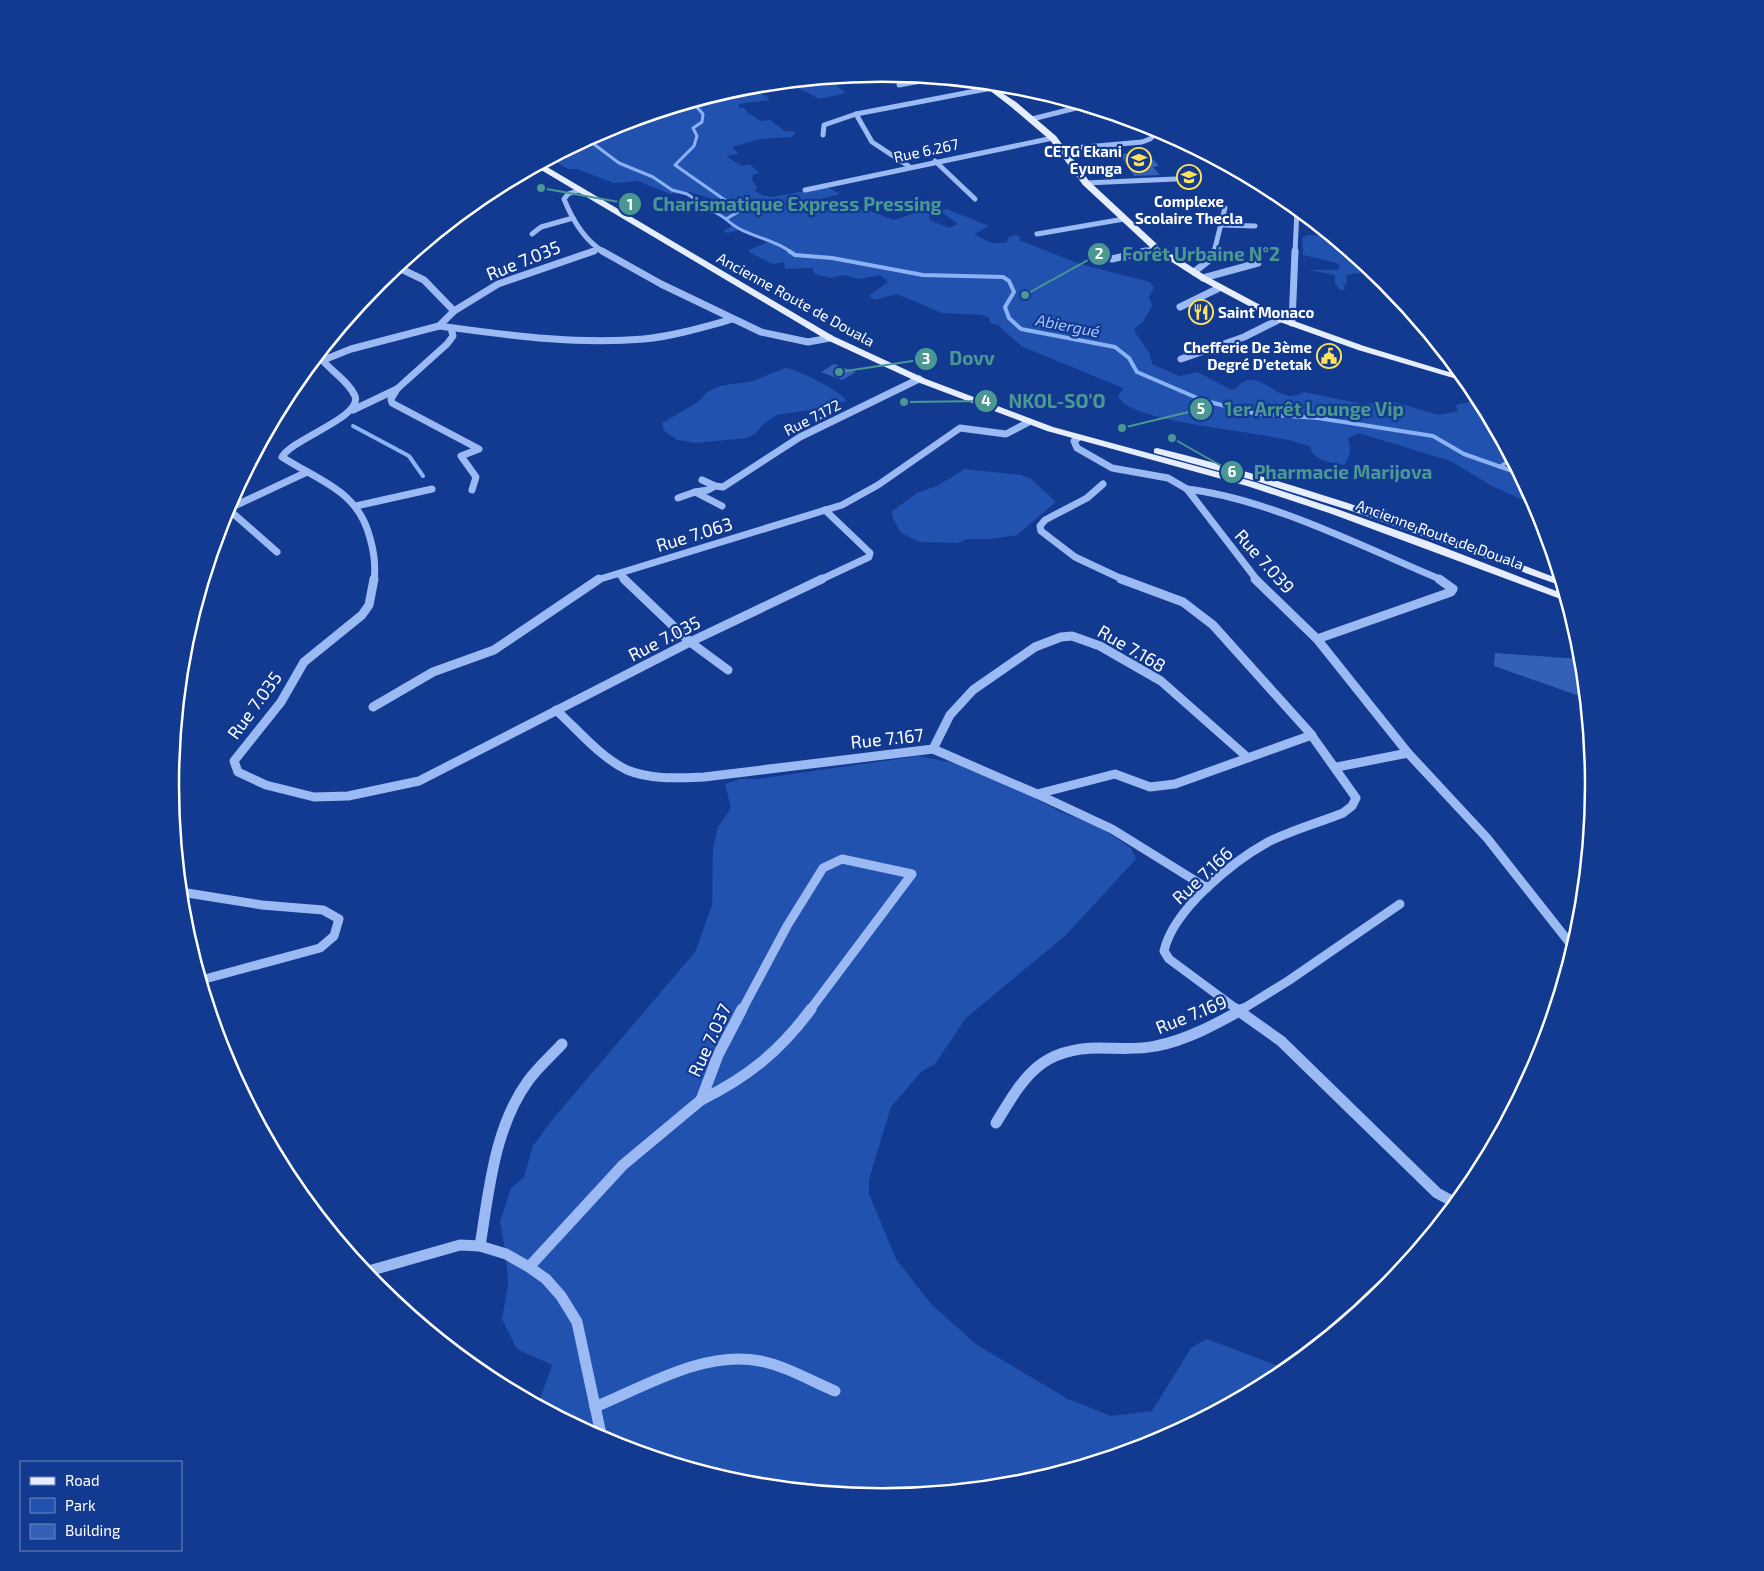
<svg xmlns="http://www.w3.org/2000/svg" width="1764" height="1571" viewBox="0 0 1764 1571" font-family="'Exo 2',sans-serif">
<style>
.green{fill:#2252af}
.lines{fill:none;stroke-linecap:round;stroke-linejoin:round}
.stream-far1{stroke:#8cb2f6;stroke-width:3}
.stream{stroke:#8cb2f6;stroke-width:4}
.building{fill:#3461b7}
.minor-far3{stroke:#9bb9f3;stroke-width:5}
.minor-far2{stroke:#9bb9f3;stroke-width:7}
.minor-far1{stroke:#9bb9f3;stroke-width:9}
.minor{stroke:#9bb9f3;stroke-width:11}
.major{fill:#e6edff;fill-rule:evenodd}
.labels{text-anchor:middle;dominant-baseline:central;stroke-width:4.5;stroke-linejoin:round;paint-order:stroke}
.far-street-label{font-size:15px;fill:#fff;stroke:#113a90}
.far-poi-label{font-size:15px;font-weight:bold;fill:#fff;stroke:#113a90;text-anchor:end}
.far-water-label{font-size:16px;font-style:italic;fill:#a7c4fa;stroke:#113a90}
.street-label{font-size:18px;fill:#fff;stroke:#113a90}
.rim{fill:none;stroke:#fff;stroke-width:2.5}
.leader{fill:none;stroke:#4b9892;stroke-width:2}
.callout-dot{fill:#4b9892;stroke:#113a90;stroke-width:2}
.mark-label{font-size:15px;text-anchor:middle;font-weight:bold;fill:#fff}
.callout-label{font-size:19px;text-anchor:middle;font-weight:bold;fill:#4b9892;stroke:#113a90;stroke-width:4.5;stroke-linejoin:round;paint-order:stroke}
</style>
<rect width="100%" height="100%" fill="#113a90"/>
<g class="green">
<polygon points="828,79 846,93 820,99 788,83"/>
<path d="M743,87H752L757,93L767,96L769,100L738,104L740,108H744L748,113L761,121L770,120L785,131L796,132L792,137L761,139L732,147L739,154L726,156L742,166L750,164L759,173L753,175L752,180L758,188L754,190L762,195L772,197L827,187L840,194L814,201L824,210L836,208L844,213L865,209L894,220L926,209L935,212L929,217L930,220L949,228L958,224L939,210L947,209L989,226L975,234C986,241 994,246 1007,242L1009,237L1015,235L1021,237L1019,240L1080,264L1150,282L1154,288L1149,297L1152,306L1143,322L1135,328V332L1150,354L1152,364L1180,376L1198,372L1231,390C1238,388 1241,381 1248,380C1270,378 1281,406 1304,392L1362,404L1395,402L1439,415L1458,411L1456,405L1473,401L1480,403L1536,506L1490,485L1450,461L1359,433L1348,438C1351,449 1351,456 1344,465C1329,462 1315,462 1310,447C1274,430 1136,426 1118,397L1123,388L1021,346L998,325L990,323L989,318L983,315L942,313L897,294L875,300L869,296L888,282L880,275L859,279L844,275L831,278L815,274L812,268L785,269L784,262L773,264L749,252V250L768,242L743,229L727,233L723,231L732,226C719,208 712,218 698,209L710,204L712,200L709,198L690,192L670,194L638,181L614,183L577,169H568L551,159L610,128Z"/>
<polygon points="1307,235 1329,236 1367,268 1360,273 1346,275 1347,282 1344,287 1345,290 1340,290 1335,283 1335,275 1309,270 1338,270 1340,265 1333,262 1303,255 1302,238"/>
<path d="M785,368C797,369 841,391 847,401L810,410L777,415L762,425L756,433L747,438L695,443L678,440L664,431L662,423L698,402L707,392L720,386L753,381Z"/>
<polygon points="965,469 1021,475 1031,479 1056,502 1017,535 992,539 967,539 958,543 919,542 900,532 893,518 892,511 917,493 937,486"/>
<polygon points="919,756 977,768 1061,812 1100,827 1131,848 1136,859 1066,935 966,1018 935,1064 921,1072 891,1107 869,1179 869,1194 896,1259 931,1304 977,1345 1068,1399 1111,1416 1152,1411 1191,1348 1207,1339 1287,1369 1277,1377 1154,1443 1021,1484 882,1497 743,1484 609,1443 538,1405 552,1365 517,1349 502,1319 508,1284 506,1254 500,1222 511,1188 524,1177 533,1146 552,1120 695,952 712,905 713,847 718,827 731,808 725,784 740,779 757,779"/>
</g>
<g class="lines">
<g class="stream-far1">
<path d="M693,103L703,114L702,122L693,128L697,136L694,146L675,165L732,205L738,212L726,219C744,237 771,237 791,252"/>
<polyline points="596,135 600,137 591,142 619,163 653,177 672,190 687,194 726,219"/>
</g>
<g class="stream">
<polyline points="789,251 795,255 832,258 923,275 1003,277 1009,281 1014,292 1005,307 1009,318 1021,329 1115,347 1129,358 1137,372 1202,400 1257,414 1318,418 1433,436 1464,454 1518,473"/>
<polyline points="353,426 409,456 423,476"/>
<polyline points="1500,467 1511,459"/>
</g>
</g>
<g class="building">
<polygon points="1147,153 1159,166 1153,167 1160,175 1134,176 1120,154"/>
<polygon points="834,364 856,372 842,380 821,372"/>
<polygon points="1495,653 1581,659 1585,698 1494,666"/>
</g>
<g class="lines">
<g class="minor-far3">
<polyline points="899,85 932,79"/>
<polyline points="1032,119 1084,106"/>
<polyline points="823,135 824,125 856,114"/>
<polyline points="1063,149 1142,142 1150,139 1159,131"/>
<polyline points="935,161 975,199"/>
<polyline points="910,167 872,142 856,114 1002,86"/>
<polyline points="1086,183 1175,179"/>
<path d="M580,190L568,194L564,199C572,219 585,241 604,252"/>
<polyline points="805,190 1053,138"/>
<polyline points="1221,225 1255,226"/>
<polyline points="532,234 541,227 573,218"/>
<polyline points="1037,234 1124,219"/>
<polyline points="591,252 599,249"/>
<polyline points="1141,252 1156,248"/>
<polyline points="1214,252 1225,208"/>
<polyline points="1295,252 1297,210"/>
</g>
<g class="minor-far2">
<polyline points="602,251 661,284 761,332 808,342 830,338"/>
<polyline points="1112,259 1146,251"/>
<polyline points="397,267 424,280 454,311"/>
<polyline points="1194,272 1208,261 1214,251"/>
<polyline points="1203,278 1258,263"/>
<polyline points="1397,300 1399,298"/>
<polyline points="1180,307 1219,288"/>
<polyline points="1292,323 1295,251"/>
<path d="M439,326C507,335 576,345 644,339C674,336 704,327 733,319"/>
<polyline points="1181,359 1244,337 1280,319"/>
<polyline points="397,389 391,399 392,403 479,449 461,456 476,477 472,490"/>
<polyline points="353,410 397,389 447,344 453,336 451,328"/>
<polyline points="1078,438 1074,441 1077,448 1112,468 1168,478 1187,489 1257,580"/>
<polyline points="1103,484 1087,498 1045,520 1040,526 1041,531 1075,557 1124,580"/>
<polyline points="715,486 723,487 800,437 919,379"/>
<path d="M1187,489C1270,499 1365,548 1442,580"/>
<polyline points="695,492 708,490 715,486 702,480"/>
<polyline points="678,498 695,492 722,506"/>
<polyline points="356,506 432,489"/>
<polyline points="227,508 277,552"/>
<polyline points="226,510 307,472"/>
<polyline points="620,575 626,580"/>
<path d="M374,580C376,566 374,552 370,538C358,490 319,481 282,457C293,438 363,417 355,396C349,382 334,373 324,362L326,359L351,349L439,326L454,311L498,284L594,251"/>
<polyline points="597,580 842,505 878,485 960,428 1006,434 1029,422"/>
<polyline points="820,580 869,557 870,553 825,510"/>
</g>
<g class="minor-far1">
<polyline points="374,579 369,605 362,615 304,662 281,702 234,761 238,772 266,785 314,797 348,796 419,781 690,642 822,579"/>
<polyline points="624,579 690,642 728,670"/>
<path d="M1121,579L1183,602L1213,625L1310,733L1356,798L1352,806L1343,813C1318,823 1292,830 1268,842C1232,862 1173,910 1164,951L1169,959L1238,1010"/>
<polyline points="1255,579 1317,639 1408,753 1487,838 1573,947"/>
<polyline points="1317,639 1451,592 1453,589 1439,579"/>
<polyline points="373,707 433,672 494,650 599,579"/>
<path d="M556,710C578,730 600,757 627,770C651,780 679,778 704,777L933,749L1037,794L1115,774L1150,787L1175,784L1312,735"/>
<polyline points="933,749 950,715 973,690 1035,647 1061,637 1072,636 1100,646 1161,681 1247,757"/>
<polyline points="1337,767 1408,753"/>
<polyline points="1037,794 1112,829 1207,888"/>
<polyline points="181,892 262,905 323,910 339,919 334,936 320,948 201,980"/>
<polyline points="742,1010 787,926 823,868 842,859 912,874 810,1010"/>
<polyline points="1241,1010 1288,981 1400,904"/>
</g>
<g class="minor">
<polyline points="1236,1009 1281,1041 1437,1193 1450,1200 1458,1200"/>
<polyline points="701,1100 718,1055 742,1009"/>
<path d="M701,1100C748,1077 780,1051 811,1009"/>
<path d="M996,1123C1024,1077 1040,1048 1099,1048C1118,1048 1138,1050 1156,1046C1187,1040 1216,1024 1243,1009"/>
<path d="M480,1246C489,1191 494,1128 528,1081C538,1067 551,1056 562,1044"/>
<polyline points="529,1267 623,1165 701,1100"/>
<polyline points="365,1272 460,1245 480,1246 506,1254 529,1267 546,1279 561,1296 577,1322 602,1439"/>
<path d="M595,1407C644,1387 704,1350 760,1361C786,1366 811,1381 835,1391"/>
</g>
<g class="major">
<polygon points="980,83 988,84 1016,102 1056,136 1089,181 1159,246 1206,276 1283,317 1364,346 1462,376 1467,382 1358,350 1277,321 1200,280 1153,250 1083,185 1050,140 1010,106"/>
<polygon points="542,164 833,336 926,379 1053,427 1255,482 1337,509 1430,542 1564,594 1566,601 1329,513 1247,486 1047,431 920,383 827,340 536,167"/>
<path d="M1157,448C1294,482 1427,528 1559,579L1562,586L1358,513L1256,481L1154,453V449Z"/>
</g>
</g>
<defs>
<symbol id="school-ring" viewBox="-11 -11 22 22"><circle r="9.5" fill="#113a90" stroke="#ffe25c" stroke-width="1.5"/><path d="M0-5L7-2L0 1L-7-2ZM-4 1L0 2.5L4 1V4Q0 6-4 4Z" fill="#ffe25c"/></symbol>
<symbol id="restaurant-ring" viewBox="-11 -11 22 22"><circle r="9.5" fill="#113a90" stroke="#ffe25c" stroke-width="1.5"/><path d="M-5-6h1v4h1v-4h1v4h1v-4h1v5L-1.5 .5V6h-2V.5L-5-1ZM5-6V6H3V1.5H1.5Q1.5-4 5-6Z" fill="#ffe25c"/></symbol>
<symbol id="civic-ring" viewBox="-11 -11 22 22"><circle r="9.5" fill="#113a90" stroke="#ffe25c" stroke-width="1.5"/><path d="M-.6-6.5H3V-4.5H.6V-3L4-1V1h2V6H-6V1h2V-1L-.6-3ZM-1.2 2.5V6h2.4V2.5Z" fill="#ffe25c"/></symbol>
</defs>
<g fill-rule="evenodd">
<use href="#school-ring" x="1125" y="146" width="28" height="28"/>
<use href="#school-ring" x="1175" y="163" width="28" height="28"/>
<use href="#restaurant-ring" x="1187" y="298" width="28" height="28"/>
<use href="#civic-ring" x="1315" y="342" width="28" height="28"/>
</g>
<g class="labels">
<g class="far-street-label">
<text transform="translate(926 150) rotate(-12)">Rue 6.267</text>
<text transform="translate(796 299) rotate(29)">Ancienne Route de Douala</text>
<text transform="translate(812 417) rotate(-27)">Rue 7.172</text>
<text transform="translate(1440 534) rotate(20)">Ancienne Route de Douala</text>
</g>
<g class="far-poi-label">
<text x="1122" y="151">CETG Ekani<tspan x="1122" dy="17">Eyunga</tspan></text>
<text x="1189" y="201" text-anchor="middle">Complexe<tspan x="1189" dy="17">Scolaire Thecla</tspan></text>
<text x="1218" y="312" text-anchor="start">Saint Monaco</text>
<text x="1312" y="347">Chefferie De 3ème<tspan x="1312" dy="17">Degré D'etetak</tspan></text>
</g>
<g class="far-water-label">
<text transform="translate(1068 325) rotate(11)">Abiergué</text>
</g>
<g class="street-label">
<text transform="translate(523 260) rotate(-22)">Rue 7.035</text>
<text transform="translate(694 534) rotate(-17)">Rue 7.063</text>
<text transform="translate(1265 561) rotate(48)">Rue 7.039</text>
<text transform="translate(664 638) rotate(-27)">Rue 7.035</text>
<text transform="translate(1132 648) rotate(30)">Rue 7.168</text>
<text transform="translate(254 705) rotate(-54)">Rue 7.035</text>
<text transform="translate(887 738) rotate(-6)">Rue 7.167</text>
<text transform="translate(1202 875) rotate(-43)">Rue 7.166</text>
<text transform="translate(1191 1014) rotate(-22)">Rue 7.169</text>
<text transform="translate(709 1040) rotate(-65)">Rue 7.037</text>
</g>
</g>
<path d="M0 0H1764V1571H0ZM179 785a703 703 0 1 1 1406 0a703 703 0 1 1-1406 0Z" fill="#113a90" fill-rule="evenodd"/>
<path class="rim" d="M179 785a703 703 0 1 1 1406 0a703 703 0 1 1-1406 0Z"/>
<path class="leader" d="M541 188L630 204M1025 295L1099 254M839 372L926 359M904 402L986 401M1122 428L1201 409M1172 438L1232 472"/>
<g class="callout-dot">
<circle cx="541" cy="188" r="5"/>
<circle cx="1025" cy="295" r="5"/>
<circle cx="839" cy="372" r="5"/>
<circle cx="904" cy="402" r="5"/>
<circle cx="1122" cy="428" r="5"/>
<circle cx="1172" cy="438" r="5"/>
<circle cx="630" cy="204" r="12"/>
<circle cx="1099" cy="254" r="12"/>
<circle cx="926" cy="359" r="12"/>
<circle cx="986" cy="401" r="12"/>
<circle cx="1201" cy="409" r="12"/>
<circle cx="1232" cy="472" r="12"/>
</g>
<g class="mark-label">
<text x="630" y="210">1</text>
<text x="1099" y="259">2</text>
<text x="926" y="364">3</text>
<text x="986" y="406">4</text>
<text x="1201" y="414">5</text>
<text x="1232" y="477">6</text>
</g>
<g class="callout-label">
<text x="797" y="211">Charismatique Express Pressing</text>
<text x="1201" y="261">Forêt Urbaine N°2</text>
<text x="972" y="365">Dovv</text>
<text x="1057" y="408">NKOL-SO'O</text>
<text x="1314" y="416">1er Arrêt Lounge Vip</text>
<text x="1343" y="479">Pharmacie Marijova</text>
</g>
<rect x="20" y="1461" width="162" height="90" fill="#113a90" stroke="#7089bc"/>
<rect x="30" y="1477" width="25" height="8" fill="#e6edff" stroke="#7089bc"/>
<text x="65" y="1486" font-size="15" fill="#ffffff">Road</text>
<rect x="30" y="1498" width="25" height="15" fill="#2252af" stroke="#7089bc"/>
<text x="65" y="1511" font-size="15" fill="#ffffff">Park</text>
<rect x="30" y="1524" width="25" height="15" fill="#3461b7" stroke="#7089bc"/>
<text x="65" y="1536" font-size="15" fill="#ffffff">Building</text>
</svg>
